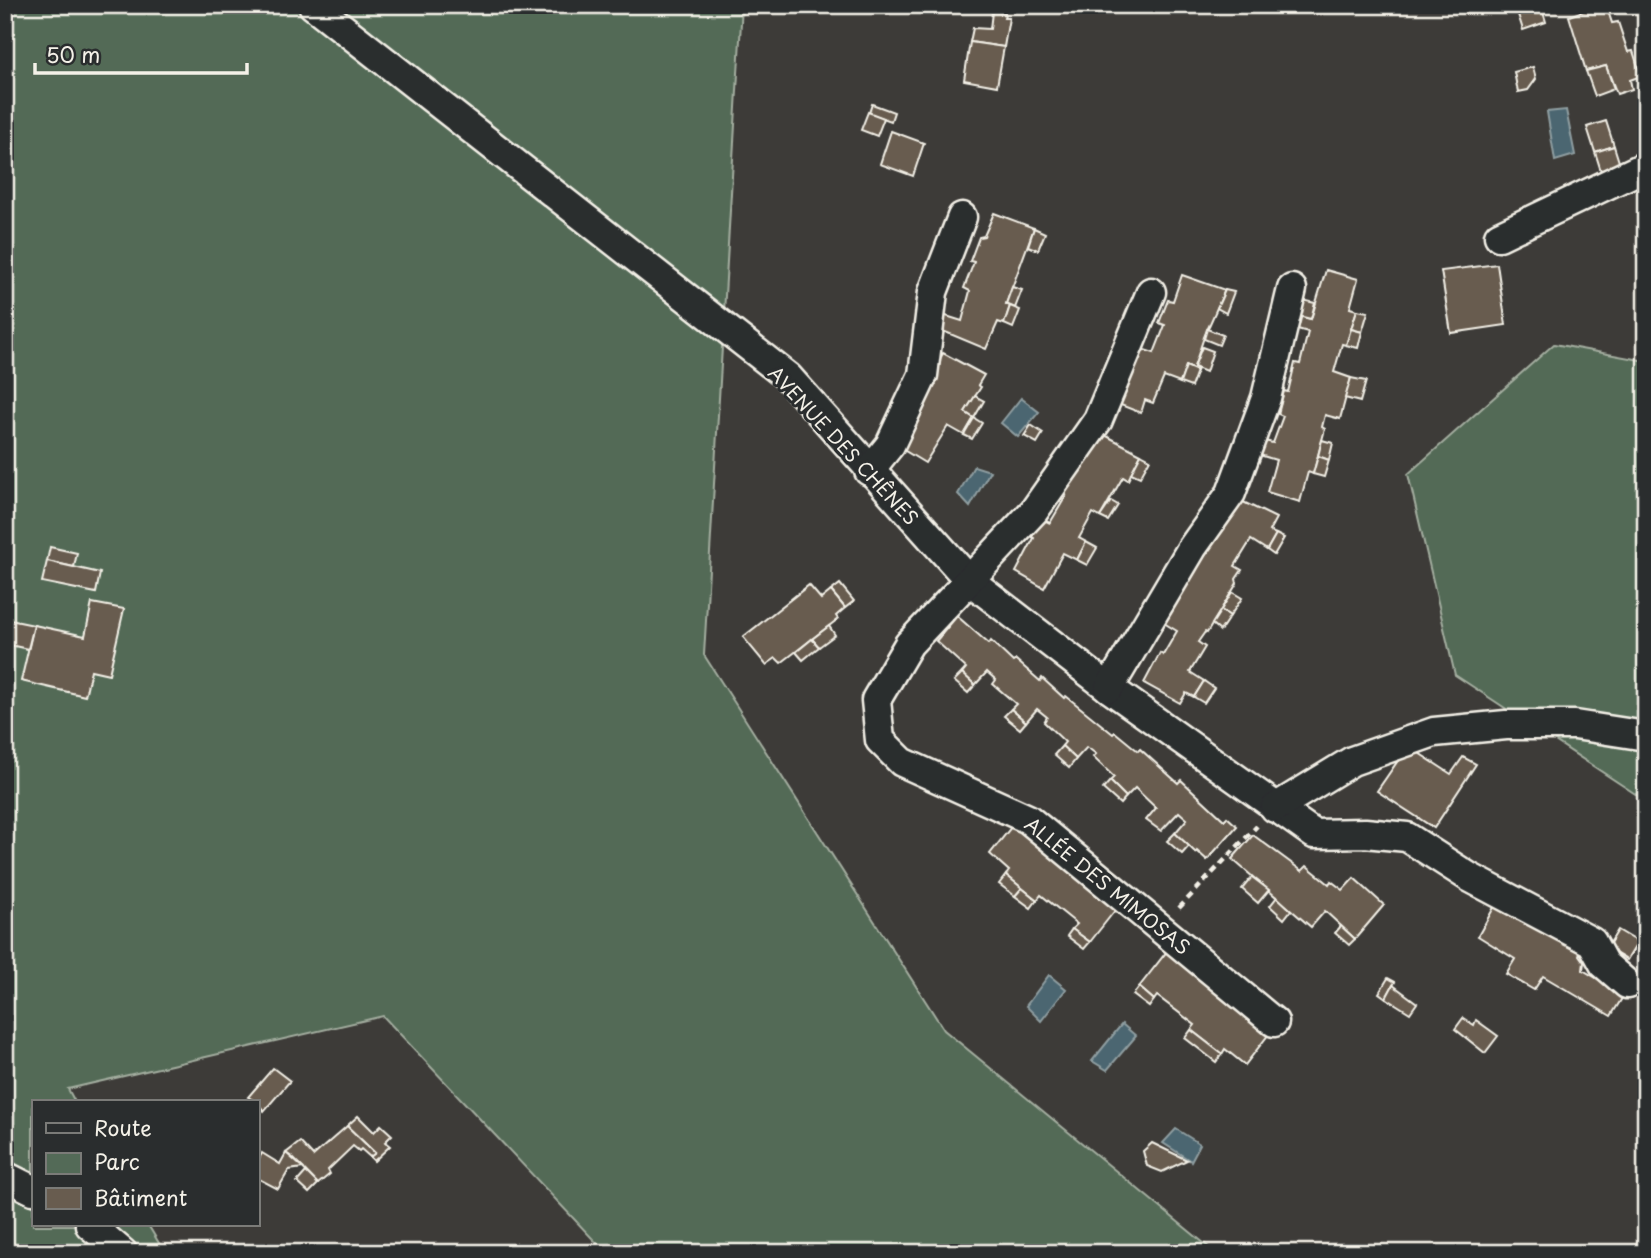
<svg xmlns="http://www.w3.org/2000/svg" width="1651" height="1258" viewBox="0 0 1651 1258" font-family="'Playpen Sans',sans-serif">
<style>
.green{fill:#536a57;stroke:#a4aea0;stroke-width:2}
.water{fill:#4c6671;stroke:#8f9ea1;stroke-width:2}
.building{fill:#685c4f;stroke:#f4f1e8;stroke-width:2}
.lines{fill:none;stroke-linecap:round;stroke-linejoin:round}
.minor-casing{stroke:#f4f1e8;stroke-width:33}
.path{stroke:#f4f1e8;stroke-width:4.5;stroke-dasharray:7 5;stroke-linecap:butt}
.minor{stroke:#2a2d2e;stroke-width:28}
.labels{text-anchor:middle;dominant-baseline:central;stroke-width:6;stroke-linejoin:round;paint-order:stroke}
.street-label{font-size:19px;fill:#f4f1e8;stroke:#2a2d2e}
</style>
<rect width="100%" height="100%" fill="#3d3b38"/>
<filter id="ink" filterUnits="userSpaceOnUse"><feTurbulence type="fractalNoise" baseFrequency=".0143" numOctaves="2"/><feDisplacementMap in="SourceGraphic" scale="14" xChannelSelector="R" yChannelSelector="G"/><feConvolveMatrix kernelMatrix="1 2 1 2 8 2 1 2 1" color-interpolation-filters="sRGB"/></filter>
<g filter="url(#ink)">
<g class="green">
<polygon points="5,5 742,5 704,655 944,1030 1216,1253 606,1253 383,1016 68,1089 75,1102 33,1102 33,1225 148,1225 165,1253 5,1253"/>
<polygon points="1554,344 1646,361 1646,801 1455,675 1408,474"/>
</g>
<g class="water">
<polygon points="1566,110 1575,155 1555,161 1547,112"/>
<polygon points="1021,398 1039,412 1018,437 1001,423"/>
<polygon points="974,466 990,471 970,507 958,494"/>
<polygon points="1049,975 1066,989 1041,1021 1026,1006"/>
<polygon points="1122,1024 1136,1036 1107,1070 1092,1061"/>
<polygon points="1176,1129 1200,1144 1191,1161 1163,1143"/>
</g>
<g class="building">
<polygon points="1515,5 1541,5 1546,22 1523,30"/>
<polygon points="1601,5 1606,5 1612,23 1618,22 1628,52 1633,51 1641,76 1630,80 1632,89 1617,94 1606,66 1586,71 1569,16"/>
<polygon points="992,12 1005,13 1004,18 1009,18 1004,47 970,42 973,28 990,29"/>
<polygon points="970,42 1004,47 997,86 964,80"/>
<polygon points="1606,66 1614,89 1595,96 1586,71"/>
<polygon points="1533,67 1536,79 1528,90 1518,92 1514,72"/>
<polygon points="872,104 894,112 891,121 869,113"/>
<polygon points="868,112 884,118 877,136 861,130"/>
<polygon points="1606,121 1614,146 1595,152 1587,127"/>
<polygon points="891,131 924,143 913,176 880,164"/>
<polygon points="1614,146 1620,165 1601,171 1595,152"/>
<polygon points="994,213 1034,228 1006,304 1010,306 1004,324 998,322 986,349 938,329 943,315 962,321 970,291 964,288 974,262 970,261 979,237 984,236"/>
<polygon points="1034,228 1045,233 1038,250 1028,246"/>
<polygon points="1497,264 1506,325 1451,333 1441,271"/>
<polygon points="1326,270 1358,279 1350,308 1357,310 1346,345 1342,344 1334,372 1351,378 1340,419 1325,415 1322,427 1325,429 1313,474 1308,472 1300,502 1267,492 1276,460 1253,453 1256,439 1273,443 1283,416 1278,414 1284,391 1288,392 1295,363 1300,364 1308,332 1287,326 1290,314 1311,319"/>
<polygon points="1182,275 1225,290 1204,337 1194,367 1198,369 1197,371 1186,366 1180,383 1164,377 1153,403 1145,400 1141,413 1118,404 1138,348 1154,353 1165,325 1159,323 1168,300 1173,301"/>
<polygon points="1012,287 1022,290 1015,308 1006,304"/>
<polygon points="1225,290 1234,292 1226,313 1217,308"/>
<polygon points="1294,298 1315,303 1311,319 1290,314"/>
<polygon points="1010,306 1020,310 1013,328 1004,324"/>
<polygon points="1357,310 1368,312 1362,332 1351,329"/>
<polygon points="1207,329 1223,335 1219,345 1204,339"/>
<polygon points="1351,329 1362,332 1358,348 1346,345"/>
<polygon points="1202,347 1213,351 1206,372 1194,367"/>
<polygon points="943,353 984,375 978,385 981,387 965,412 974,418 964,435 948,426 925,463 897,446"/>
<polygon points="1186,366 1197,371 1191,387 1180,383"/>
<polygon points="1351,378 1366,381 1360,402 1345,398"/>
<polygon points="975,396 984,401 974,418 965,412"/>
<polygon points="974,418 982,423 972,439 964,435"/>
<polygon points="1031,425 1043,433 1037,443 1024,436"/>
<polygon points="1101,433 1141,454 1128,480 1123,477 1100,517 1093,513 1079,538 1086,542 1077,560 1063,553 1044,588 1016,572 1034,538 1031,536 1040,518 1050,523 1066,496 1062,494"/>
<polygon points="1322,440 1333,443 1329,460 1318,456"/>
<polygon points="1141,454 1150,459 1140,477 1131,473"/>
<polygon points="1318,456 1329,460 1324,477 1313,474"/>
<polygon points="1237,499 1276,518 1269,531 1276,534 1267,550 1251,540 1235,566 1242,570 1236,579 1237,583 1207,633 1205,632 1198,642 1205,647 1190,672 1204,681 1194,697 1186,693 1180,703 1144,683 1160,653 1163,655 1177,631 1159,620"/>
<polygon points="1111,501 1118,505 1108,521 1100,517"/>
<polygon points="1276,534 1284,538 1274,555 1267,550"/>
<polygon points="1086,542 1097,548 1087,565 1077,560"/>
<polygon points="50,547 77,553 74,567 47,561"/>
<polygon points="47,561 100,573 96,593 42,582"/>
<polygon points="840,584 854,601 845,608 831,591"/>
<polygon points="809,585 821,599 831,591 845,608 836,616 838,619 781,663 776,658 766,665 743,637"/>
<polygon points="1232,592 1242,598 1230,616 1221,610"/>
<polygon points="92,603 124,609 109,674 91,670 85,696 21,681 34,625 85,636"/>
<polygon points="1221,610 1230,616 1220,631 1212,624"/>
<polygon points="957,616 989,644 991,641 1013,662 1016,660 1040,681 1042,678 1064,698 1066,696 1113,734 1115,732 1138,751 1140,749 1178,783 1181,780 1224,820 1227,817 1237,826 1207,860 1197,851 1196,853 1175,833 1187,819 1179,812 1161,831 1146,820 1156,808 1135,788 1126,797 1110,781 1114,777 1093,757 1096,754 1087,747 1076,759 1062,746 1065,742 1044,722 1047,717 1037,709 1026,722 1011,709 1016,704 993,684 996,680 987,672 975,685 962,673 966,668 936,641"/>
<polygon points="5,619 34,625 28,649 5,644"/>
<polygon points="829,626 835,635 819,647 812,639"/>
<polygon points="812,639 819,647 803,660 796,652"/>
<polygon points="962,673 975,685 968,693 954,681"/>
<polygon points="1204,681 1214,688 1204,703 1194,697"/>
<polygon points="1011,709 1026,722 1020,729 1004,716"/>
<polygon points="1062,746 1076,759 1069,768 1054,755"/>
<polygon points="1408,746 1451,774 1463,757 1476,764 1434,828 1377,791"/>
<polygon points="1110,781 1126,797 1120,804 1103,789"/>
<polygon points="1016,821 1120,904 1090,942 1072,929 1077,924 1041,895 1037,900 1022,888 1006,875 1009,871 990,854"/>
<polygon points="1175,833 1189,846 1182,854 1167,841"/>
<polygon points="1253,835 1302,871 1307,866 1329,884 1331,881 1343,890 1354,878 1384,905 1355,939 1325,911 1311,927 1232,859"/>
<polygon points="1006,875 1022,888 1015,896 999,884"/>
<polygon points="1252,877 1269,890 1258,903 1242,889"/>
<polygon points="1022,888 1037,900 1031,908 1015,896"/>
<polygon points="1277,897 1291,910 1284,919 1270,906"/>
<polygon points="1497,902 1583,949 1579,955 1584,962 1583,970 1624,995 1611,1016 1543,976 1534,990 1506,974 1515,959 1478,936"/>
<polygon points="1341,926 1355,939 1349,945 1335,933"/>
<polygon points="1072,929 1090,942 1084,949 1067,936"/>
<polygon points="1618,930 1638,942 1627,960 1607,948"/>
<polygon points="1168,950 1272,1030 1245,1065 1225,1049 1222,1054 1191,1030 1195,1025 1157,996 1154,1000 1139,987"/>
<polygon points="1388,978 1395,982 1386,998 1379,993"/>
<polygon points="1393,985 1417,1003 1410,1013 1386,998"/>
<polygon points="1139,987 1154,1000 1149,1007 1133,995"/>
<polygon points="1463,1018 1474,1025 1476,1020 1498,1036 1485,1053 1455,1029"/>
<polygon points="1191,1030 1222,1054 1216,1062 1185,1038"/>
<polygon points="273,1068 290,1081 264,1111 257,1102 248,1097"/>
<polygon points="358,1116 374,1132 381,1125 392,1135 385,1142 390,1146 374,1161 370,1157 375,1153 347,1126"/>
<polygon points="347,1126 375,1153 370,1157 361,1149 359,1151 353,1146 328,1170 330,1174 318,1184 293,1158 286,1153 300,1142 313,1156"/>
<polygon points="1152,1143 1187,1160 1162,1172 1147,1166 1143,1151"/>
<polygon points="262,1153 280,1164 286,1153 303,1168 289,1170 278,1189 257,1178 257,1162"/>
<polygon points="306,1172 318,1184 309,1193 297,1182"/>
</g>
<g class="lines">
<defs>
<g id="minor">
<polyline points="313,5 788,377 969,580 1109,688 1314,834 1365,833 1407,837 1469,877 1592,942 1604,964 1627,984"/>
<polyline points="1499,236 1646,166"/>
<polyline points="1151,292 1098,420 1034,511 909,644 876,700 880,740 902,762 1028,819 1274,1022"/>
<polyline points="869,471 890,445 923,375 933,292 962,217"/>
<polyline points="1109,688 1192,548 1231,493 1266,398 1292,289"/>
<polyline points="1275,808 1352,761 1434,732 1506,725 1575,725 1646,736"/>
<polyline points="5,1176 33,1190"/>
<polyline points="90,1225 123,1253"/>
</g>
</defs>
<use href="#minor" class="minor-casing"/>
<polyline class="path" points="1179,908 1257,826"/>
<use href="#minor" class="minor"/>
</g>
</g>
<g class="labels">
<g class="street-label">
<text transform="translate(844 445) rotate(47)">AVENUE DES CHÊNES</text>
<text transform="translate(1108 885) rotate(39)">ALLÉE DES MIMOSAS</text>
</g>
</g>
<rect width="1651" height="1258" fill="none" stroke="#2a2d2e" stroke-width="28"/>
<rect x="14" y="14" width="1623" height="1230" fill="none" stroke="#f4f1e8" stroke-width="2.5" filter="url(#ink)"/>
<rect x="32" y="1100" width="228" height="126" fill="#2a2d2e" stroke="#7b7b78" stroke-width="2"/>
<rect x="46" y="1123" width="35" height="10" fill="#2a2d2e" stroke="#7b7b78" stroke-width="2"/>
<text x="94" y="1136" font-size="21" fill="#f4f1e8">Route</text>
<rect x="46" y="1153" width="35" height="21" fill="#536a57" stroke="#7b7b78" stroke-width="2"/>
<text x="94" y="1170" font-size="21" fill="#f4f1e8">Parc</text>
<rect x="46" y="1188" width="35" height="21" fill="#685c4f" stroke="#7b7b78" stroke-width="2"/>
<text x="94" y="1206" font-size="21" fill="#f4f1e8">Bâtiment</text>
<path d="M35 63v10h212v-10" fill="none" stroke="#f4f1e8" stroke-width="3.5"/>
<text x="46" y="63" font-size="21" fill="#f4f1e8" stroke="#2a2d2e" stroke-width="5" paint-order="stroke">50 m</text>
</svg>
